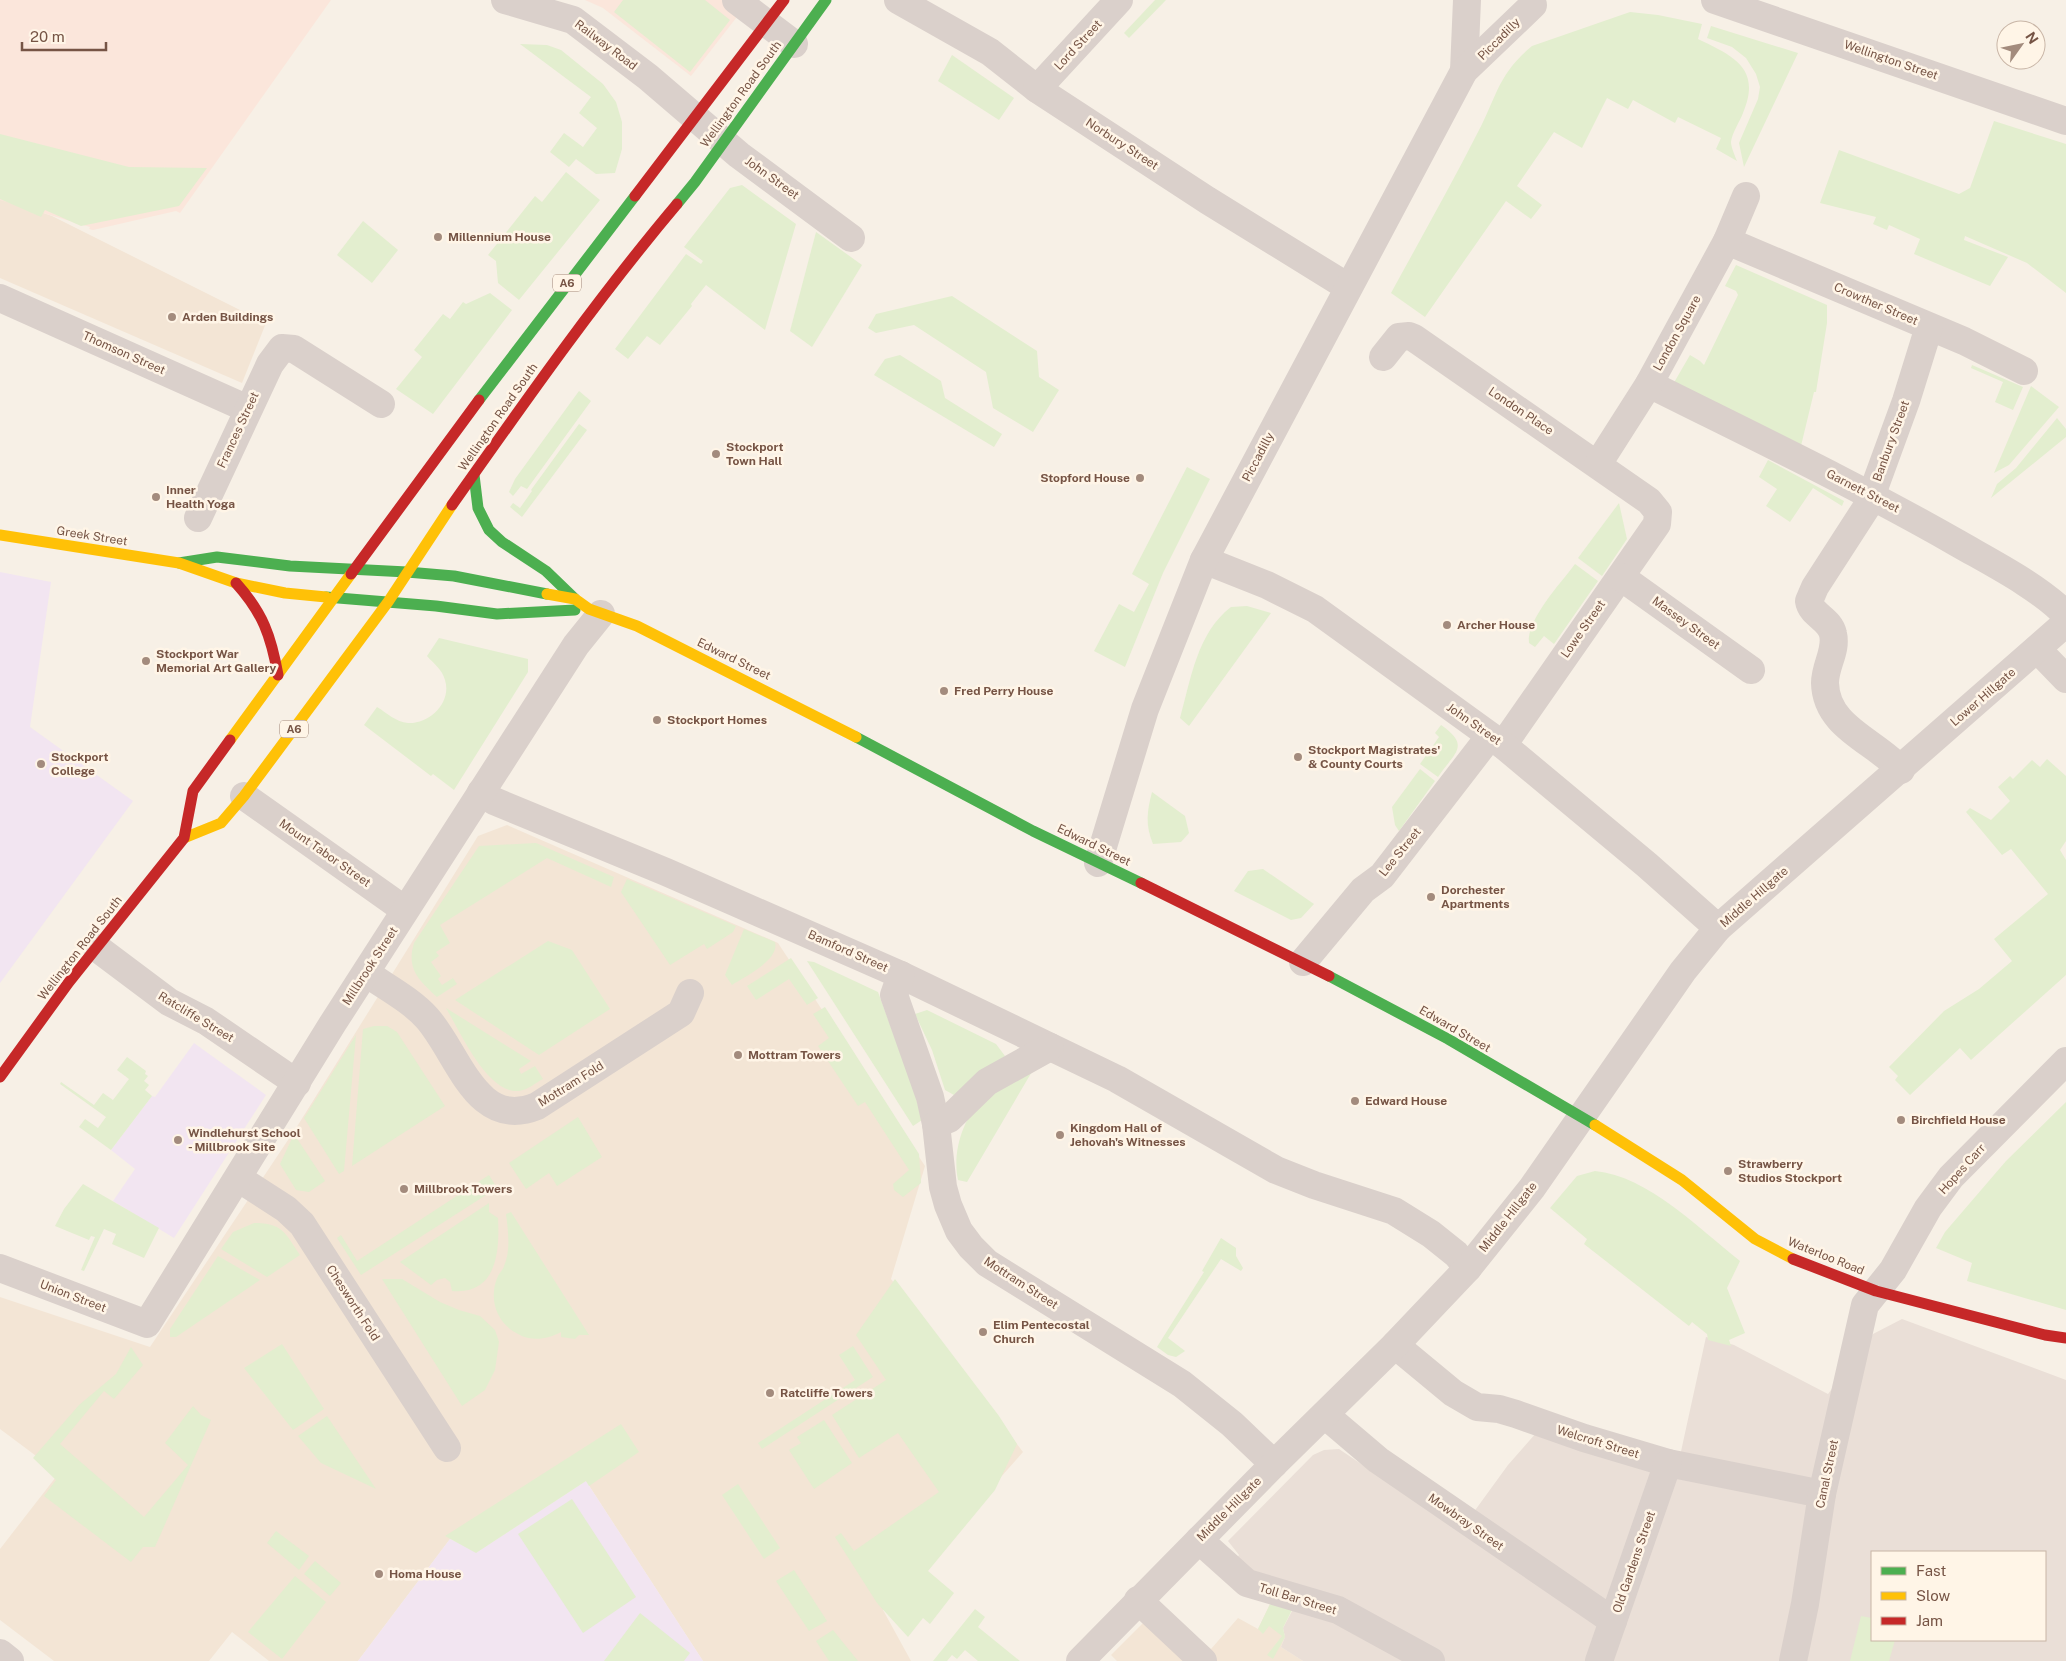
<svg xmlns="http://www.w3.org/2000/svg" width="2066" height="1661" viewBox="0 0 2066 1661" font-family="'Public Sans',sans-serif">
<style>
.residential{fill:#f3e5d5}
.commercial{fill:#fbe6db}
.industrial{fill:#eadfd7;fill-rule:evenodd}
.education{fill:#f2e5f1}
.green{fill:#e3eecf}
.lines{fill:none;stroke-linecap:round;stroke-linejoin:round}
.street{stroke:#dad0cb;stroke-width:28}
.fast{stroke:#4caf50;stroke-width:11}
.slow{stroke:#ffc107;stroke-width:11}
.jam{stroke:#c62828;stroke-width:11}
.poi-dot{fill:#a38b7d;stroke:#fff5e7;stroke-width:2}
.labels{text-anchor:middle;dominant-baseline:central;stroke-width:5;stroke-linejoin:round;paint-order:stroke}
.shield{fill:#fff5e7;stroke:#9f8476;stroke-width:1}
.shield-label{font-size:11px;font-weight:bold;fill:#765445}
.street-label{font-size:12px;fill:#765445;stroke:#fff5e7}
.poi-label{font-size:12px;font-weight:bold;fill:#765445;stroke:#fff5e7;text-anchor:start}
</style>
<rect width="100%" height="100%" fill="#f7f0e6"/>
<g class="residential">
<polygon points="0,198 52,216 266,323 242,383 0,278"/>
<polygon points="507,825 778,943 925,1166 891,1279 1023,1452 883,1610 911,1661 703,1661 586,1481 450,1539 358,1661 269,1661 232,1632 209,1661 54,1661 0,1620 0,1549 59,1473 0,1429 0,1297 150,1347 298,1125 478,836"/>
<polygon points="1271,1602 1285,1637 1281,1647 1303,1661 1117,1661 1111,1655 1160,1606 1211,1649 1238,1618 1258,1629"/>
</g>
<g class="commercial">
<polygon points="0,0 331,0 180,213 176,211 93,230 89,229 90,227 0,200"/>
<polygon points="585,0 750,0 691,76 603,8"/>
</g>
<path class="industrial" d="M1902,1319L2066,1380V1661H1303L1281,1647L1285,1637L1283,1628L1292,1611L1249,1573L1236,1559L1239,1555L1228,1541L1313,1455L1324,1450L1339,1449L1460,1531L1508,1465L1551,1416L1680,1456L1706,1337L1734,1345L1828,1394L1873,1334ZM1872,1552H2045V1640H1872Z"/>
<g class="education">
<polygon points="0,572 51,582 30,727 133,801 0,983"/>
<polygon points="194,1043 266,1095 174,1238 113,1201 135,1169 111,1150 152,1096 155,1097"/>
<polygon points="586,1481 703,1661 358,1661 450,1539 477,1552"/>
</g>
<g class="green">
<polygon points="623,0 705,0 730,20 690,72 614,12"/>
<polygon points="1155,0 1166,0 1129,38 1124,33"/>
<path d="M1630,12L1658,15L1702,24L1698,39C1733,56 1762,68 1743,113C1740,121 1732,133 1731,142C1731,147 1735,156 1737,161L1716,149L1721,138L1678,117L1675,123L1633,100L1628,109L1607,98L1582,148L1554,132L1517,186L1542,205L1531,219L1506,201L1425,317L1391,293C1420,240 1450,187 1478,132C1497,96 1498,74 1532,46Z"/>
<polygon points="1711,26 1798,53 1744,167 1739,143 1758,99 1760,87 1756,74 1746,58 1732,47 1707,38"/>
<polygon points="520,44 547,45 561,50 603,84 616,102 622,122 622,149 615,173 596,174 576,159 569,167 550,152 564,133 583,147 597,128 579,113 591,97"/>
<polygon points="952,55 1014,98 999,120 938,81"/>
<polygon points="1994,121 2066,144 2066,293 2027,263 1965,236 1964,240 2008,257 1990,286 1914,254 1920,239 1889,225 1887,230 1873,224 1876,217 1820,203 1839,150 1959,194 1970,188"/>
<polygon points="0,134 129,167 207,168 179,206 81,226 45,210 41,217 0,199"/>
<polygon points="566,172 600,200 519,300 498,283 496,261 488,255 535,196 542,202"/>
<polygon points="742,185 796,224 765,330 706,285 691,304 692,306 660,345 647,336 628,359 615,349 686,254 701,264 703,261 684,247 730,188"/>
<polygon points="363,221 398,250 372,283 337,255"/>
<polygon points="816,232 862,265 812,347 790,331"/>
<polygon points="1736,265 1827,305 1827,323 1816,392 1814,392 1800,450 1672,386 1690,355 1700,361 1704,365 1738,295 1736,291 1725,286"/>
<polygon points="490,293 512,310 433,414 396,389 422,357 414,350 443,314 450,319 463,302 466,304"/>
<polygon points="952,296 1037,351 1039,377 1059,390 1033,432 993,408 986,372 914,325 876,333 868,328 876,314"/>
<polygon points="900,355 941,381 945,398 1002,434 994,447 874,375 885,359"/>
<polygon points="1972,365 2023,387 2013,410 1995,402 2003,382 1971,368"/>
<polygon points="2031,386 2059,407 2009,465 1994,473"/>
<polygon points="579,391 591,401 527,489 521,486 513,496 509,492 515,479"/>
<polygon points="2057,418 2066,429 2066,437 1991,498 1997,484 2016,468"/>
<polygon points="579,424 587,430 522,517 510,507 513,503 520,508 532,491 531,490"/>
<polygon points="1768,460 1844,501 1842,506 1813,488 1790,522 1766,506 1777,489 1759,477"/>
<polygon points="1187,467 1210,479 1163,573 1125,667 1094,651 1119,604 1134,612 1149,584 1132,574"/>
<polygon points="1619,503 1627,539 1602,576 1578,558"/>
<path d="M1575,564L1598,581L1554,644L1544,636L1535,647L1529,643C1526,620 1561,583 1575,564Z"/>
<path d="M1247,606L1271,613L1189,726L1180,718C1191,679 1197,633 1231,607Z"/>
<path d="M439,638L528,659V672L454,790L433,774L431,776L364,725L377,707C387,713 396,722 408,723C430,724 452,702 445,680C442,669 434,664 427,656Z"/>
<path d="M1441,725C1471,746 1455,752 1438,777L1420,764L1439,737L1435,733Z"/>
<polygon points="2047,759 2066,776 2066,841 2060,850 2066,860 2066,975 1971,1060 1960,1048 1910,1095 1895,1080 1898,1076 1889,1067 1944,1011 1979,989 2012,961 1994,939 2048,894 2011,849 2002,855 1966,812 1970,808 1991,820 2010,801 1998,787 2010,776 2013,779 2032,760 2040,767"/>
<polygon points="1420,769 1435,781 1399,831 1395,825 1392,807"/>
<path d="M1152,792L1185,816L1189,833L1181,842L1153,844C1145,825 1147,811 1152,792Z"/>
<path d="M536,843L614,877L611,887L547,858L440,925L450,943L436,952L439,956L431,962L441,976L438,979L442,985L453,978L457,984L437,997C419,980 406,969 414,943L479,846Z"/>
<polygon points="1263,869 1314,904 1301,918 1291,920 1234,891 1248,871"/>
<polygon points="627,879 736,926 733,932 707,949 704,944 670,965 621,892"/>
<path d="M744,929L775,942C780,960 745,976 732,985L725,975Z"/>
<polygon points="548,941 572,950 610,1009 539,1055 455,1000"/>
<polygon points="791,958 818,998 807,1005 789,979 756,1000 747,986"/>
<polygon points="807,961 814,962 878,992 913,1087 922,1120 913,1126"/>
<polygon points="825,1007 919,1154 921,1183 903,1197 894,1190 893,1184 909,1170 865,1102 858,1106 818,1046 829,1038 813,1014"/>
<path d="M446,1008L531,1061L519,1069L521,1074L535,1066L543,1079C535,1083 528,1090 519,1091C487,1094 460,1031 446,1008Z"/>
<polygon points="927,1010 996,1044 1005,1056 954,1095 945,1090 932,1050 915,1014"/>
<polygon points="374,1026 387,1026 397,1032 445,1106 352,1166 363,1029"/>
<polygon points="356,1035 344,1171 339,1174 304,1118"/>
<polygon points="127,1057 146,1071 145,1074 148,1076 144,1081 149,1085 145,1090 152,1096 111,1150 79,1127 85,1119 98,1128 106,1117 60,1084 61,1082 94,1105 103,1093 113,1100 129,1079 117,1070"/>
<path d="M1033,1070L967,1182L958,1180C952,1151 963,1118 984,1097C995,1087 1019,1078 1033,1070Z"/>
<polygon points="2066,1102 2066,1310 1967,1281 1972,1263 1936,1248 1945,1232 2006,1161"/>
<polygon points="578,1117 602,1157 557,1186 549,1173 526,1189 509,1163"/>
<polygon points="294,1134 325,1181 309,1192 296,1190 280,1164"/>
<path d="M1595,1171C1648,1176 1698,1228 1740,1261L1727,1288L1745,1333L1729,1340L1731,1346L1708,1340L1707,1334L1692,1322L1689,1326L1584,1244L1587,1239L1550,1208L1577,1176Z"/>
<polygon points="489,1175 497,1188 361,1275 337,1238 341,1235 357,1261"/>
<polygon points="83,1184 159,1228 144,1258 112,1244 116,1234 104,1229 84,1271 81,1270 95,1237 91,1236 89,1240 55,1226 64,1209"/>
<path d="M489,1203V1212L498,1218C500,1253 496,1295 452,1291L450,1282L445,1278L437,1280L431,1285L400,1262Z"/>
<path d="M511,1212L589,1335H579L575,1339L561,1337V1332C548,1339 532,1342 518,1334C496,1323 488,1298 498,1276C500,1272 503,1270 504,1266C511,1251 508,1230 506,1214Z"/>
<path d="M254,1223C283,1223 285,1233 300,1255L267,1277L221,1249L233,1232Z"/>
<polygon points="1221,1238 1236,1248 1236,1256 1243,1268 1241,1271 1221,1259 1168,1338 1185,1351 1176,1357 1168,1355 1157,1347 1204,1272 1202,1271"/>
<polygon points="218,1256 260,1280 176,1337 170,1337 170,1329"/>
<polygon points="382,1279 402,1279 440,1302 459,1310 480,1316 495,1330 499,1342 495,1370 485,1390 462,1406"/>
<polygon points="895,1279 999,1416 1017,1444 995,1490 928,1571 954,1593 930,1624 923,1618 908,1637 877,1603 835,1537 841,1533 854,1551 939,1492 898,1433 859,1458 832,1415 886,1380 856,1335"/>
<polygon points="282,1344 324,1409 293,1430 244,1368"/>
<polygon points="853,1346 873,1377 762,1449 758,1443 855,1380 839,1355"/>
<polygon points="131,1347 143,1365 114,1399 104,1391 60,1444 144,1517 188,1465 165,1443 193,1406 201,1415 211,1420 155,1547 143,1547 131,1562 44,1496 56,1480 33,1458 79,1405 116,1374"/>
<polygon points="327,1416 376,1489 321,1463 298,1436"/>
<polygon points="824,1420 852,1463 814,1489 789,1450 801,1443 797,1437"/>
<polygon points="621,1424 639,1452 589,1486 586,1481 476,1553 445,1536"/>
<polygon points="738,1484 780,1548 764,1559 722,1495"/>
<polygon points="572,1499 636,1597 583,1633 518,1534"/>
<polygon points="276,1531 309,1556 299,1570 267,1543"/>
<polygon points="315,1561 341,1583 330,1596 304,1574"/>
<polygon points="794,1570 827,1621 809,1631 776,1581"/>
<polygon points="295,1576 326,1602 282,1659 248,1632"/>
<polygon points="1271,1602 1292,1610 1283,1628 1285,1637 1273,1659 1267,1655 1282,1636 1269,1626 1263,1634 1258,1629"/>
<polygon points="975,1609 985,1617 978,1627 1020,1661 978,1661 965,1650 957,1659 952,1655 947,1661 933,1661"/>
<polygon points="640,1613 690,1653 684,1661 604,1661"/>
<polygon points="1861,1616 1872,1618 1872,1640 1895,1640 1889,1661 1850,1661"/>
<polygon points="833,1630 858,1661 829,1661 816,1641"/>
</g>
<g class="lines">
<g class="street">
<polyline points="505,0 573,20 648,77 739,155 851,238"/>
<polyline points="736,0 794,44"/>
<polyline points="898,0 990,52 1037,89 1207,200 1348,287"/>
<polyline points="1715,0 2066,121"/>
<polyline points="1464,71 1467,0"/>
<polyline points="1037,89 1119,0"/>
<polyline points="1727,241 1964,341 2024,371"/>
<polyline points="0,298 248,409"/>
<polyline points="1383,357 1399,337 1409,336 1414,338 1649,501 1658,512 1657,524 1503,745"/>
<path d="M1649,384C1753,436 1858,486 1959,544C1992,563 2041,588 2066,615"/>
<polyline points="1598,464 1649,384 1727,241 1746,196"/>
<polyline points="198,518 270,364 282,348 294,349 381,404"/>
<polyline points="1204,560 1267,585 1315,609 1503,745 1647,865 1718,928"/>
<polyline points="1621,577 1751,670"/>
<polyline points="2037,649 2066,679"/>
<path d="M1901,770C1876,741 1826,728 1825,683C1825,665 1837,651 1833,634C1830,619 1811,615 1809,601L1815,587L1868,505L1906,401L1929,327"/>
<polyline points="481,792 494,801 666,872 901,975 1117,1079 1276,1170 1314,1185 1394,1211 1431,1234 1456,1254 1468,1268"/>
<polyline points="244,796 405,910"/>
<polyline points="1098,863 1145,709 1204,560 1464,71 1533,5"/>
<polyline points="97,948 169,1002 206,1021 297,1083"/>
<polyline points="1303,962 1363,890 1382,876 1490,736"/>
<path d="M366,973C386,987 411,1000 427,1018C459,1054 476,1131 537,1106L681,1013L690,993"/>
<polyline points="901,975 894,995 930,1097 936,1124 943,1187 948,1205 959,1231 971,1247 987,1263 1182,1384 1232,1424 1274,1464"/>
<polyline points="936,1124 949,1119 987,1082 1050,1047"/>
<polyline points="238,1178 286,1209 302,1224 447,1448"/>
<polyline points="0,1268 147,1324 333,1023 576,645 601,614"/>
<polyline points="1395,1345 1453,1393 1477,1407 1499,1409 1516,1414 1584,1438 1668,1463 1822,1494"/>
<polyline points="1325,1415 1378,1460 1613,1621"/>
<polyline points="1199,1540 1247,1583 1338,1610 1431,1661"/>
<polyline points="1138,1600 1203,1661"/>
<polyline points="0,1653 10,1661"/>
<polyline points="1080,1661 1274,1464 1395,1345 1468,1268 1532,1188 1683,971 1718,928 2066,623"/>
<polyline points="1599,1661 1668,1463"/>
<polyline points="1793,1661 1805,1604 1822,1494 1865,1305 1893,1270 1928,1208 1951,1177 2066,1061"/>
</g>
<g class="fast">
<polyline points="677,204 695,182 826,0"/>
<polyline points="479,400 635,196"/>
<polyline points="474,475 478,508 489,530 502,542 546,571 575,599"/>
<polyline points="179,563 217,557 290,566 407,572 454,576 547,594"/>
<polyline points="326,597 436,606 497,614 575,610"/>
<polyline points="856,737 1033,831 1141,883"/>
<polyline points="1329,976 1448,1039 1595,1125"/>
</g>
<g class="slow">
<polyline points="0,535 179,563 236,583 285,593 326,597"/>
<polyline points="547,594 575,599 589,609 637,626 856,737"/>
<polyline points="230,740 351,574"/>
<polyline points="184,838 221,823 244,796 388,602 452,505"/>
<polyline points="1595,1125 1682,1180 1755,1239 1793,1259"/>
</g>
<g class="jam">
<polyline points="635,196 784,0"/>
<path d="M452,505C524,403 596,300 677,204"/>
<polyline points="351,574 479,400"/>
<path d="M236,583C263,613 271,636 278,675"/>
<polyline points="1141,883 1329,976"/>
<polyline points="0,1077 69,982 184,838 193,791 230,740"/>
<polyline points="1793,1259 1876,1291 2045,1335 2066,1338"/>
</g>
</g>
<g class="poi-dot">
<circle cx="438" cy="237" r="5"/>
<circle cx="172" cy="317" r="5"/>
<circle cx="716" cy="454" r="5"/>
<circle cx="1140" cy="478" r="5"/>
<circle cx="156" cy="497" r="5"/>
<circle cx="1447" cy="625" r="5"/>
<circle cx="146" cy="661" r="5"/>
<circle cx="944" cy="691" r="5"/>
<circle cx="657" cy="720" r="5"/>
<circle cx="1298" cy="757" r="5"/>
<circle cx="41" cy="764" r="5"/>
<circle cx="1431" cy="897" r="5"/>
<circle cx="738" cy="1055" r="5"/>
<circle cx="1355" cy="1101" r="5"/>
<circle cx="1901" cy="1120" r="5"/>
<circle cx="1060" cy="1135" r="5"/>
<circle cx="178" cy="1140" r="5"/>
<circle cx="1728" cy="1171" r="5"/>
<circle cx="404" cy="1189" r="5"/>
<circle cx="983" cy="1332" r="5"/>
<circle cx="770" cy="1393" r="5"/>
<circle cx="379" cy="1574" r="5"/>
</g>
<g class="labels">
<g class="shield">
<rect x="553" y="274.5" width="28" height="17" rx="4"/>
<rect x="280" y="720.5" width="28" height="17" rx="4"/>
</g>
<g class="shield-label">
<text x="567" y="283">A6</text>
<text x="294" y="729">A6</text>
</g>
<g class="street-label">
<text transform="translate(1499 39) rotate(-45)">Piccadilly</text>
<text transform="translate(606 45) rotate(37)">Railway Road</text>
<text transform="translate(1078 45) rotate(-47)">Lord Street</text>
<text transform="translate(1891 60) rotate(19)">Wellington Street</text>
<text transform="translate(741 94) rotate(-54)">Wellington Road South</text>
<text transform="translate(1122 144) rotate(33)">Norbury Street</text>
<text transform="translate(772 178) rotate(36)">John Street</text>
<text transform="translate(1876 304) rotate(23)">Crowther Street</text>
<text transform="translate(1677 333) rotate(-61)">London Square</text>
<text transform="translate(124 353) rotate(24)">Thomson Street</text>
<text transform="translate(1521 411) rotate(34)">London Place</text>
<text transform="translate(498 417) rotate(-55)">Wellington Road South</text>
<text transform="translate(238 430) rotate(-65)">Frances Street</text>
<text transform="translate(1891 441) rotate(-70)">Banbury Street</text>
<text transform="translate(1258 457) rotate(-62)">Piccadilly</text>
<text transform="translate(1863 491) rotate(27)">Garnett Street</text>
<text transform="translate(92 536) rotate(9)">Greek Street</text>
<text transform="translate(1686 623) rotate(36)">Massey Street</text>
<text transform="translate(1583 629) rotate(-55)">Lowe Street</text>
<text transform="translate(734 659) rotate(26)">Edward Street</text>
<text transform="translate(1983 697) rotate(-41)">Lower Hillgate</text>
<text transform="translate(1474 724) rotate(35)">John Street</text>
<text transform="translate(1094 845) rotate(26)">Edward Street</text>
<text transform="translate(1400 852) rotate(-51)">Lee Street</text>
<text transform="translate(325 853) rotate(35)">Mount Tabor Street</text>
<text transform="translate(1754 897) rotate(-41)">Middle Hillgate</text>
<text transform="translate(80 948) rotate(-52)">Wellington Road South</text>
<text transform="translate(848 951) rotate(24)">Bamford Street</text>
<text transform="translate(370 966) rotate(-57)">Millbrook Street</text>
<text transform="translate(196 1017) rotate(31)">Ratcliffe Street</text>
<text transform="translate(1455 1029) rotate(30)">Edward Street</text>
<text transform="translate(571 1084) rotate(-32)">Mottram Fold</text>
<text transform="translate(1962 1169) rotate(-48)">Hopes Carr</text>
<text transform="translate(1508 1217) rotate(-52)">Middle Hillgate</text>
<text transform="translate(1826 1256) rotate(22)">Waterloo Road</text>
<text transform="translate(1021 1283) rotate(33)">Mottram Street</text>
<text transform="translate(73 1296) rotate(21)">Union Street</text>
<text transform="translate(353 1303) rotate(57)">Chesworth Fold</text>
<text transform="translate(1598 1442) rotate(17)">Welcroft Street</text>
<text transform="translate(1827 1474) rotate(-78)">Canal Street</text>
<text transform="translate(1229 1509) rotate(-45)">Middle Hillgate</text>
<text transform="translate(1466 1522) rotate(35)">Mowbray Street</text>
<text transform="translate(1634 1562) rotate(-71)">Old Gardens Street</text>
<text transform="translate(1298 1599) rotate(17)">Toll Bar Street</text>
</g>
<g class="poi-label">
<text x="448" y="237">Millennium House</text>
<text x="182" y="317">Arden Buildings</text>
<text x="726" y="447">Stockport<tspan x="726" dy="14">Town Hall</tspan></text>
<text x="1130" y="478" text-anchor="end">Stopford House</text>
<text x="166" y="490">Inner<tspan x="166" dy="14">Health Yoga</tspan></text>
<text x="1457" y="625">Archer House</text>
<text x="156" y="654">Stockport War<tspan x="156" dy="14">Memorial Art Gallery</tspan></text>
<text x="954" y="691">Fred Perry House</text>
<text x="667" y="720">Stockport Homes</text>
<text x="1308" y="750">Stockport Magistrates'<tspan x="1308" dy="14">&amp; County Courts</tspan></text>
<text x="51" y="757">Stockport<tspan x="51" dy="14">College</tspan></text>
<text x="1441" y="890">Dorchester<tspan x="1441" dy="14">Apartments</tspan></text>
<text x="748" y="1055">Mottram Towers</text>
<text x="1365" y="1101">Edward House</text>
<text x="1911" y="1120">Birchfield House</text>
<text x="1070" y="1128">Kingdom Hall of<tspan x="1070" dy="14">Jehovah's Witnesses</tspan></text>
<text x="188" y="1133">Windlehurst School<tspan x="188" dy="14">- Millbrook Site</tspan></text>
<text x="1738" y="1164">Strawberry<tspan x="1738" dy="14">Studios Stockport</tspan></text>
<text x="414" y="1189">Millbrook Towers</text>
<text x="993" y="1325">Elim Pentecostal<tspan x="993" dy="14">Church</tspan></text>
<text x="780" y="1393">Ratcliffe Towers</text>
<text x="389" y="1574">Homa House</text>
</g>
</g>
<rect x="1871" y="1551" width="175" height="90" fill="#fff5e7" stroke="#c8b5a6"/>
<rect x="1881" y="1567" width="25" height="8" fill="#4caf50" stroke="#c8b5a6"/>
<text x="1916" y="1576" font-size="15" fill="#765445">Fast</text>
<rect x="1881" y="1592" width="25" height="8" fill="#ffc107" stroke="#c8b5a6"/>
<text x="1916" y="1601" font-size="15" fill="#765445">Slow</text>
<rect x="1881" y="1617" width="25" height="8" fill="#c62828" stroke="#c8b5a6"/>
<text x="1916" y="1626" font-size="15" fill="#765445">Jam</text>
<g transform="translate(2021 45) rotate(57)"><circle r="24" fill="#fff5e7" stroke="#c8b5a6"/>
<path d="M0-4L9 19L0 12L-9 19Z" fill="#a38b7d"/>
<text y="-8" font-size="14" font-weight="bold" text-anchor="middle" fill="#765445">N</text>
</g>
<path d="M22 42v8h84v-8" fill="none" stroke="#765445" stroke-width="2.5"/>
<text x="30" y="42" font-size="15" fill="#765445" stroke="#fff5e7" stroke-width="4" paint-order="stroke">20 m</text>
</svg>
